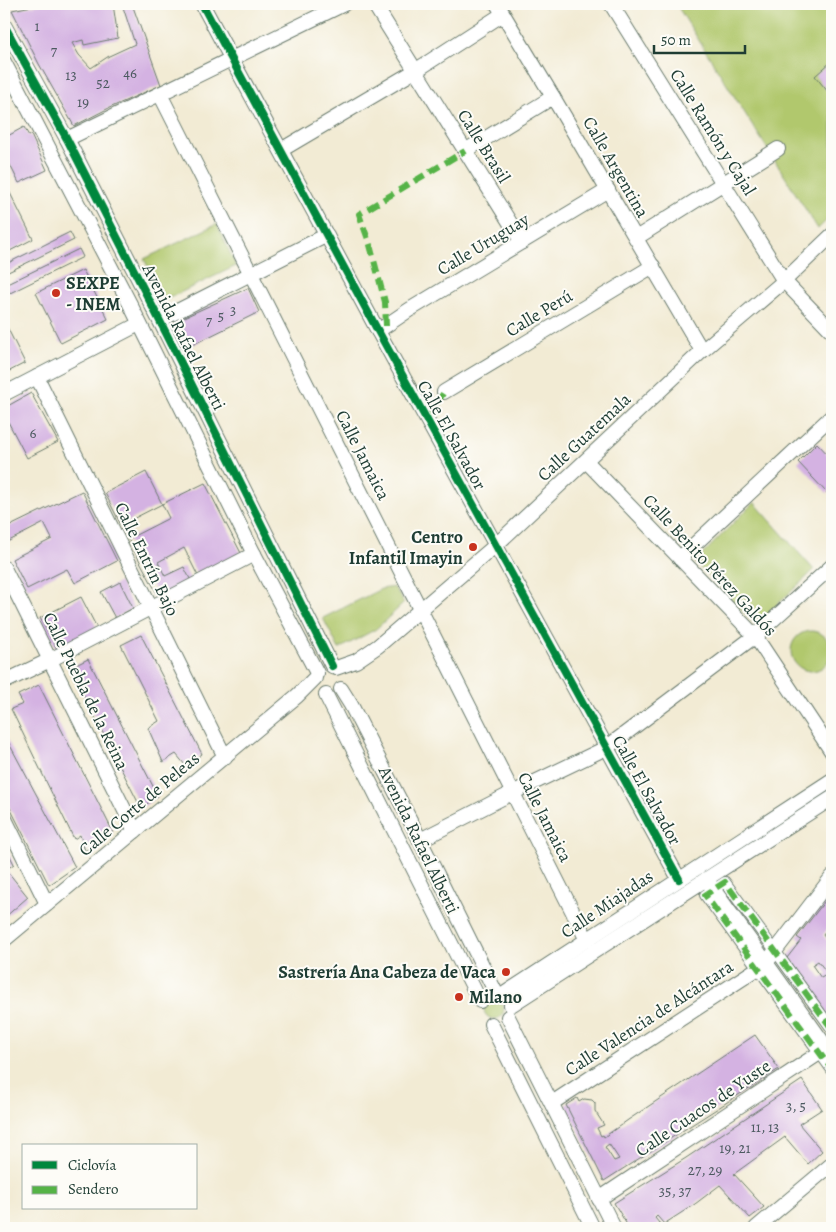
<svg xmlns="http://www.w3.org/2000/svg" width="836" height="1232" viewBox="0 0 836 1232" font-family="Alegreya,serif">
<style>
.green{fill:#b1c86d;stroke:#688250}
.building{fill:#d4b2e2;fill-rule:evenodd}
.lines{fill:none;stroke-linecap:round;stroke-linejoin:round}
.pedestrian-casing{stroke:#697a6c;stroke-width:12}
.minor-casing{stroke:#697a6c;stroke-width:16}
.pedestrian{stroke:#fff;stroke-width:10}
.minor{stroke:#fff;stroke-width:14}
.quiet{stroke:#55b346;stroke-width:6;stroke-dasharray:12 6;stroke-linecap:butt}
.cycleway-casing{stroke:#fdfcf7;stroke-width:11}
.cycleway{stroke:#00873e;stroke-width:8}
.poi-dot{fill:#c8321e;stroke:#fdfcf7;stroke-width:2}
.labels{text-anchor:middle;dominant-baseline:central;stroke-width:4;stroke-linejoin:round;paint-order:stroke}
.number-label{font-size:15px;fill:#4c5a60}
.street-label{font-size:18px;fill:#1f3d34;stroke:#fdfcf7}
.poi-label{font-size:18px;font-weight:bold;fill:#1f3d34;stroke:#fdfcf7;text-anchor:start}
</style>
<rect width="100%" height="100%" fill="#fdfcf7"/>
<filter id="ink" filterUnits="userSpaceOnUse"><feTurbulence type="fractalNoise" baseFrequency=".02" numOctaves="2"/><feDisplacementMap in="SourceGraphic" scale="10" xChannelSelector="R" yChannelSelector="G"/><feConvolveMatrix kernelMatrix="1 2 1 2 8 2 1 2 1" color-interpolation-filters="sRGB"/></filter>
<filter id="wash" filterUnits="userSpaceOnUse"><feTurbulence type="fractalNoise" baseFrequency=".0096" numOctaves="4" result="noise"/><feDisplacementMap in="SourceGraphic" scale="20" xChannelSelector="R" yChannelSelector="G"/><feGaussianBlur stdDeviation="1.12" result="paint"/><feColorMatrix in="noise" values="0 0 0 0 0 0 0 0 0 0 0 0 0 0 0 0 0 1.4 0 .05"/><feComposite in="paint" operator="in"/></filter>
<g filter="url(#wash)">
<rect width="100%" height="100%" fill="#f2ebd4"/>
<g class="green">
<polygon points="676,4 832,4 832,215 818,229"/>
<polygon points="217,224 236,266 165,300 144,259"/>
<polygon points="754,502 814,570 756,625 695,562"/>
<polygon points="394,587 404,603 376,629 339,649 323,618 381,589"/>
<circle cx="811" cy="651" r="20"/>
<circle cx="494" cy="1009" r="10"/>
</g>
<g id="blocks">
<g class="building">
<polygon points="42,4 113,4 118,38 84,45 83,40 72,43 79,55 91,68 109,56 135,44 122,4 132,4 161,85 107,109 74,126 39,64 12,10"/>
<polygon points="832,61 832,90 829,93 815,76"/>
<polygon points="24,127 29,136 31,135 47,170 19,183 4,153 4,138"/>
<polygon points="4,181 33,239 4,254"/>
<polygon points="70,232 74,240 4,274 4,265"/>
<polygon points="79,249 83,257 10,293 5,285"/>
<polygon points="83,270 108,319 61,343 36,293"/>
<polygon points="248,288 259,312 186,348 174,322"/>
<polygon points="4,321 25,363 4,374"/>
<polygon points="31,393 58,442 27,458 4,414 4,408"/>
<polygon points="817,443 832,459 832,488 827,493 798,462"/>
<polygon points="146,472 162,504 121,525 105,493"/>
<polygon points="205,483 242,555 199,578 184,548 158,562 165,576 184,567 191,581 159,597 128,539 169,518 162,504"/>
<polygon points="82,491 117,561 75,583 67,569 27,589 12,559 52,539 44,523 5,543 4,529"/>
<polygon points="120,582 133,608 115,618 101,592"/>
<polygon points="81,597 97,628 57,649 40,618"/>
<polygon points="141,635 202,754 186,766 176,754 163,762 148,728 159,721 121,645"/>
<polygon points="88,659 158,796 141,808 70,668"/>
<polygon points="39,685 113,832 85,851 80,835 74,839 11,709 23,704 18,695"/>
<polygon points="4,734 75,867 49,885 4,796"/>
<polygon points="4,844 14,864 4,871"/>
<polygon points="8,872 28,897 4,918 4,876"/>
<path d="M832,898V923L823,935L832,947V1020L787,958L801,940L797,937L825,901L828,903ZM818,961L828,974L821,978L812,965Z"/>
<path d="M755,1035L779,1069L604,1181L566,1105L577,1098L579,1102L584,1099L592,1100L595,1103V1111L604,1125L597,1128L601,1136L603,1135L604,1137L628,1120ZM609,1144L619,1159L614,1161L605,1147Z"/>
<polygon points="802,1080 822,1109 799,1124 822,1151 808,1164 785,1137 734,1174 764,1207 750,1218 720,1185 695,1204 664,1224 657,1216 655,1218 660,1224 654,1228 629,1228 614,1203 686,1158"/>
</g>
</g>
</g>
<g filter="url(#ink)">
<use href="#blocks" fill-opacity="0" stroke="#697a6c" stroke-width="1"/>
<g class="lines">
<defs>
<polyline id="pedestrian" points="832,1029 725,882 705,895 832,1070"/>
<g id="minor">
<polyline points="202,4 378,331 679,879"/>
<polyline points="374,4 522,242"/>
<polyline points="497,4 553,97 702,351"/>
<polyline points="611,4 784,281 832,331"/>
<polyline points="4,25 67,139 166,333 332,666"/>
<polyline points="4,62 130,304 254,554 317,673"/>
<polyline points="160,94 587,940"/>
<polyline points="67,139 344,4"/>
<polyline points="281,150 415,71 503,14"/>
<polyline points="465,151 553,97"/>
<polyline points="636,238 778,149"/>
<polyline points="160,320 327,235"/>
<polyline points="378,331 409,310 608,190"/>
<polyline points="37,377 225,757"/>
<polyline points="444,392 653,266"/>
<polyline points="4,394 139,324"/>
<polyline points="586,461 755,636 832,752"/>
<polyline points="680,558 832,416"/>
<polyline points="4,568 135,831"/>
<polyline points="336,668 356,661 378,646 496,545 702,351 784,281 832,235"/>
<polyline points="4,682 50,660 254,554"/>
<polyline points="341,689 351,705 412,824 495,991"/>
<polyline points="326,695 480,1001"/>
<polyline points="4,817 47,904"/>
<polyline points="420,840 512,793 606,748 755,636 832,566"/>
<polyline points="706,879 832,1055"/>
<polyline points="4,940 297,696 315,678"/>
<polyline points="504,994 832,780"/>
<polyline points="511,1005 832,798"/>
<polyline points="508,1017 614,1228"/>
<polyline points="491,1024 593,1228"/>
<polyline points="552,1103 766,963 832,877"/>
<polyline points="599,1199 827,1048"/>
<polyline points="756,1228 832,1164"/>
</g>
</defs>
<use href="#pedestrian" class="pedestrian-casing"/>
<use href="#minor" class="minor-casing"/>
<use href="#pedestrian" class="pedestrian"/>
<use href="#minor" class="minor"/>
<g class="quiet">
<polyline points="386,326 385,302 370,245 359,214 465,151"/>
<polyline points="427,419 444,392"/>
<polyline points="832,1029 725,882 705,895 832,1070"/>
</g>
<defs>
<g id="cycleway">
<polyline points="202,4 378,331 679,879"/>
<polyline points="4,25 67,139 166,333 332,666"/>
</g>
</defs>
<use href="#cycleway" class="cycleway-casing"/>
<use href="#cycleway" class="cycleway"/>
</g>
</g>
<g class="poi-dot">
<circle cx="56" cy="293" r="5"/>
<circle cx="473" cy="547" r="5"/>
<circle cx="506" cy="972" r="5"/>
<circle cx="459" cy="997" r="5"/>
</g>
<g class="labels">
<g class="number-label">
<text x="37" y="26">1</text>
<text x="54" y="51">7</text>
<text x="130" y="73">46</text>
<text x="71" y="75">13</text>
<text x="103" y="83">52</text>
<text x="83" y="102">19</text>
<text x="233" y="310">3</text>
<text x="221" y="316">5</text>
<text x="209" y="321">7</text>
<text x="33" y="433">6</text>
<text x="796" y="1106">3, 5</text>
<text x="765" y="1127">11, 13</text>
<text x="735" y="1148">19, 21</text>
<text x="705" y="1170">27, 29</text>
<text x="675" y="1191">35, 37</text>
</g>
<g class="street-label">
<text transform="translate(713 132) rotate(58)">Calle Ramón y Cajal</text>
<text transform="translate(484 146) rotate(58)">Calle Brasil</text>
<text transform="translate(616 167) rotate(60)">Calle Argentina</text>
<text transform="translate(483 244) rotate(-31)">Calle Uruguay</text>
<text transform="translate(539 313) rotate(-31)">Calle Perú</text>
<text transform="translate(184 337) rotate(63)">Avenida Rafael Alberti</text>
<text transform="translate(452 435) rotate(61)">Calle El Salvador</text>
<text transform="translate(584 437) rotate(-43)">Calle Guatemala</text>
<text transform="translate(363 455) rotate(63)">Calle Jamaica</text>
<text transform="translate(147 559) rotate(64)">Calle Entrín Bajo</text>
<text transform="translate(710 565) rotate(47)">Calle Benito Pérez Galdós</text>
<text transform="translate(86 691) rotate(64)">Calle Puebla de la Reina</text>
<text transform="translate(647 790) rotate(61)">Calle El Salvador</text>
<text transform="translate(139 804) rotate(-40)">Calle Corte de Peleas</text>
<text transform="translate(545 817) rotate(63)">Calle Jamaica</text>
<text transform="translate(419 840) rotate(64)">Avenida Rafael Alberti</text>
<text transform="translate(607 904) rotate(-34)">Calle Miajadas</text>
<text transform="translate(649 1018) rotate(-33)">Calle Valencia de Alcántara</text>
<text transform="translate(703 1108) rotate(-34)">Calle Cuacos de Yuste</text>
</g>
<g class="poi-label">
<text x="66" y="283">SEXPE<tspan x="66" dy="21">- INEM</tspan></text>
<text x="463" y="537" text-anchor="end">Centro<tspan x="463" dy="21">Infantil Imayin</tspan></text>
<text x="496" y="972" text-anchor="end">Sastrería Ana Cabeza de Vaca</text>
<text x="469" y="997">Milano</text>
</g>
</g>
<rect width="836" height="1232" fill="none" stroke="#fdfcf7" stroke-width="20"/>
<rect x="22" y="1144" width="175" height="65" fill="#fdfcf7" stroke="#a4b0a9"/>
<rect x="32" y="1161" width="25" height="8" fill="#00873e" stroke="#a4b0a9"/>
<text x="68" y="1170" font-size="15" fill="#1f3d34">Ciclovía</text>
<rect x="32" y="1186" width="25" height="8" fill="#55b346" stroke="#a4b0a9"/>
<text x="68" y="1194" font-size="15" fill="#1f3d34">Sendero</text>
<path d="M654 45v8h91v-8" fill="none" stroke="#1f3d34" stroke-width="2.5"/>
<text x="661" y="45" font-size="15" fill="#1f3d34" stroke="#fdfcf7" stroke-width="4" paint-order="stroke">50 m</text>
</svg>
